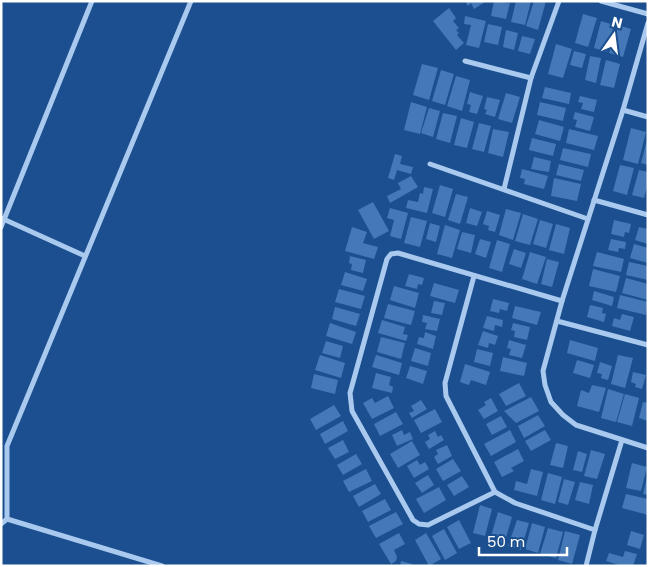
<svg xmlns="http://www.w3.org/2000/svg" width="649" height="567" viewBox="0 0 649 567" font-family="Poppins,sans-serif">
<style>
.building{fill:#4478b7}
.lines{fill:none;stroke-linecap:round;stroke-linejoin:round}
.street{stroke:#a9c9ee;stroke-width:5}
</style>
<rect width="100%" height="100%" fill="#1b4f8f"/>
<g class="building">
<polygon points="465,1 484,1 485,2 474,9 471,3 468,6"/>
<polygon points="494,1 510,3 506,19 491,16"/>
<polygon points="516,1 531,1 525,25 511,22"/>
<polygon points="534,1 546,1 538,30 526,26"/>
<polygon points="449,8 456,18 453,21 459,28 456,30 459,33 457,35 464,43 456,50 433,21"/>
<polygon points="583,14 597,18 588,47 575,43"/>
<polygon points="465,16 486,21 479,48 466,45 471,25 464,24"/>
<polygon points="601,21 614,25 607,52 594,48"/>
<polygon points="488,24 502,27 498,45 484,42"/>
<polygon points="618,25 631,29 623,57 609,53"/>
<polygon points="506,30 518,33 514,50 503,47"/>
<polygon points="522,36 535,39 530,54 518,51"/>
<polygon points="556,44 572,49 563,78 548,74"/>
<polygon points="574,51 586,54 582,68 570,65"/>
<polygon points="590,56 601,58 596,83 585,80"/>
<polygon points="606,60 620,64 614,88 600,85"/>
<polygon points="422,64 438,68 429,100 413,95"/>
<polygon points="441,70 454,74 445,105 432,101"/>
<polygon points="456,76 470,80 462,111 447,106"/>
<polygon points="545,87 571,93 569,104 542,98"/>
<polygon points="470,92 483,96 477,114 469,112 471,105 467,104"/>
<polygon points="506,93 520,97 512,123 498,119"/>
<polygon points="580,96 597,100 594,112 581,109 583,103 578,102"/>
<polygon points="487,97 500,100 495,117 485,114 487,110 484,109"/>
<polygon points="411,102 427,107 420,134 404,130"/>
<polygon points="540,102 566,108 563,121 537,115"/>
<polygon points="429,108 440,111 433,137 421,133"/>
<polygon points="575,112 594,117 590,131 575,127 577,120 573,119"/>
<polygon points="443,113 457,116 450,143 436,139"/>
<polygon points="461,118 474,122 467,148 454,145"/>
<polygon points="539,120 564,127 560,141 535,134"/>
<polygon points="479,123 491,126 484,152 472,149"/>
<polygon points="631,128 646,132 638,164 623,160"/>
<polygon points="493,129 509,132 503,157 488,153"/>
<polygon points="569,129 598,136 594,150 566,143"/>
<polygon points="532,138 556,144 553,156 529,150"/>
<polygon points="647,140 648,140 648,165 641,163"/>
<polygon points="563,148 591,154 588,167 560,160"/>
<polygon points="395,154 402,156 400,164 413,167 411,174 397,170 394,180 388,178"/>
<polygon points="534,157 551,161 549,172 531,169"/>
<polygon points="559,164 584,170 581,181 556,175"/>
<polygon points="620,165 634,168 627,195 613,191"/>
<polygon points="522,169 548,176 544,189 524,184 525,179 520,178"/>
<polygon points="639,170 648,172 648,184 644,198 632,195"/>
<polygon points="411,176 418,187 390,203 387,196 401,189 398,183"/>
<polygon points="554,178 581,184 577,201 551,196"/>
<polygon points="440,185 453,189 445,217 432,213"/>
<polygon points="424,187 433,189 427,213 406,208 408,200 418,202 420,193 423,194"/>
<polygon points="456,194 468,197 460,224 448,220"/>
<polygon points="373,202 389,231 374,239 358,210"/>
<polygon points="390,208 408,213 401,239 390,236 394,220 387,218"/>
<polygon points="470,208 482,212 477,226 466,223"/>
<polygon points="506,209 521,213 513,240 499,235"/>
<polygon points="487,211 500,215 495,232 488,230 489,226 483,224"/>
<polygon points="523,214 538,219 530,245 515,241"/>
<polygon points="411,217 427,221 420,247 404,243"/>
<polygon points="540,220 553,224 546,248 533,244"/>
<polygon points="614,220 631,224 629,233 625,232 624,237 611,234"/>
<polygon points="430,223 440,226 436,242 426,239"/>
<polygon points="556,224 570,228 564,254 549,250"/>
<polygon points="445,225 460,230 452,258 437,254"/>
<polygon points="352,227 367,232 363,243 378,247 374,259 345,251"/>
<polygon points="639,227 648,229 648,244 635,240"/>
<polygon points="462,232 475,235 471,253 457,249"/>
<polygon points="480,239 491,242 486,258 475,254"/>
<polygon points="611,239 626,242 625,249 619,248 618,252 608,250"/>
<polygon points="497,240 510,244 502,272 489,268"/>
<polygon points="634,244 648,248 648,263 630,258"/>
<polygon points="514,249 526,253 521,268 509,264"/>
<polygon points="530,252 546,257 537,284 522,279"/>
<polygon points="597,252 624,259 621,272 593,266"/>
<polygon points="350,256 366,260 363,273 351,270 352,264 349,263"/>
<polygon points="547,259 559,262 552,287 541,284"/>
<polygon points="629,262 648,266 648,280 626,275"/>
<polygon points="593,269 620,276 616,292 589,286"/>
<polygon points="345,272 367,279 363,291 341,285"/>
<polygon points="409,274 424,278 422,285 418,284 417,289 405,286"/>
<polygon points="626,278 648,284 648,300 622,293"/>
<polygon points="434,283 459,290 455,303 430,296"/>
<polygon points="394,286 419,293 415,308 390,300"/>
<polygon points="339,289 365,296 361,309 335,302"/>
<polygon points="594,291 614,297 612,306 592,300"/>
<polygon points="620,295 648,302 646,315 617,308"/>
<polygon points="493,299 509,303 507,311 500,309 499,313 490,311"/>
<polygon points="434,301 445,303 442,315 431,313"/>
<polygon points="388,304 415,311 411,325 384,318"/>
<polygon points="590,305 603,308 602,313 606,314 604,322 587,317"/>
<polygon points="515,306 541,312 537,325 512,318"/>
<polygon points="335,307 360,314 356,326 332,319"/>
<polygon points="622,314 634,317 630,331 612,326 614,318 620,320"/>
<polygon points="423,315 440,319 437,331 425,329 427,323 422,322"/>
<polygon points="487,316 503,320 502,327 495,325 494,331 483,328"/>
<polygon points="382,320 405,327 403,334 408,335 406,341 378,333"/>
<polygon points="330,323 356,332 352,344 326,336"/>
<polygon points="513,323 530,327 527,340 514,337 515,331 511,330"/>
<polygon points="483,331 498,336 495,345 489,343 488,348 478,345"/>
<polygon points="425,332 436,336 433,349 417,344 419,337 424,338"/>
<polygon points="381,337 405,343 401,359 377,352"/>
<polygon points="509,340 526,345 522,358 509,355 511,349 507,348"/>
<polygon points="570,340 598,348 595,361 567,353"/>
<polygon points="326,341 343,346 340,358 322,353"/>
<polygon points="415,348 431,353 428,366 411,361"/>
<polygon points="477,349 493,353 490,366 474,362"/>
<polygon points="320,355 345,363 341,378 315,370"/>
<polygon points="376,355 402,363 399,375 372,367"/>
<polygon points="618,355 633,358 625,388 611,384"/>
<polygon points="503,357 527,363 524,376 500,371"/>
<polygon points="577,360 594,365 590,378 573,373"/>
<polygon points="600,362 612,366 608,380 601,378 602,374 597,373"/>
<polygon points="465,364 490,372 486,385 471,380 469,385 460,382"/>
<polygon points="410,366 427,371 423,384 406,378"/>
<polygon points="633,372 646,375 642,389 635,387 636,384 631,382"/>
<polygon points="376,373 391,377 389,385 393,387 392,393 372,388"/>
<polygon points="314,374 338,380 335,394 311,388"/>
<polygon points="519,383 526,396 506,406 499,394"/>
<polygon points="592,385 606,388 599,412 577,406 581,390 589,393"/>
<polygon points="608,389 624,394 616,422 601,418"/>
<polygon points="625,394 639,398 632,426 617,422"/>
<polygon points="388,396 394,408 372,419 363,403 372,398 375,403"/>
<polygon points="531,397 539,411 516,423 504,411"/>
<polygon points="491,398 498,411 484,419 478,410 486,405 484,402"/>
<polygon points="421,400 427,409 412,418 409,413 414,411 411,406"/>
<polygon points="643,402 648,403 648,421 639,418"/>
<polygon points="334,405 341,416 316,430 310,419"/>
<polygon points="435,409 442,422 421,433 414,420"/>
<polygon points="396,412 403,424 380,436 374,424"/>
<polygon points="538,415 545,426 524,438 518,426"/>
<polygon points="501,416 507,427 492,435 486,424"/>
<polygon points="343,421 348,431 325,444 320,434"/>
<polygon points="402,430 404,435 410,432 413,439 397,446 392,435"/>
<polygon points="510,430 516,442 491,456 484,444"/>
<polygon points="545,430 551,440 531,451 525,441"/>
<polygon points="435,431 438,437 441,435 444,440 429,449 425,442 430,439 428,435"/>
<polygon points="343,440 349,452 335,459 328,448"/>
<polygon points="412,441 420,455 398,468 390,454"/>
<polygon points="556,443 568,446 563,468 550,465"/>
<polygon points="447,445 452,456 438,464 434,457 438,454 436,450"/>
<polygon points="518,449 524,461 511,468 514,471 502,477 494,462"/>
<polygon points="591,450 605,454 597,479 584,476"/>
<polygon points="578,451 587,454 582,472 573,470"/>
<polygon points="356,454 362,464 343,475 337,465"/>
<polygon points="453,459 461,471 443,481 436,469"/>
<polygon points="417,460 420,465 425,462 429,469 414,478 407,466"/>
<polygon points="632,463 647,467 641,491 626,488"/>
<polygon points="366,469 372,481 349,492 343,481"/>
<polygon points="531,469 543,472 537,496 514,490 516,481 527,484"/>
<polygon points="548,473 562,477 555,504 541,500"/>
<polygon points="428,475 434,485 422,493 415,483"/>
<polygon points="462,476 469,487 454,496 447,485"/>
<polygon points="647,478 648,478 648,495 643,494"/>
<polygon points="564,479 575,482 568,505 558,502"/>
<polygon points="580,482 593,485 589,504 575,500"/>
<polygon points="375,484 381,494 359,507 353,496"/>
<polygon points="439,487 446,500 424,513 416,499"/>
<polygon points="626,494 648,499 648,515 622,508"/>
<polygon points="385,499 391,510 368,522 362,511"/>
<polygon points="480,505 492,509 485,536 473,533"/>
<polygon points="396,512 403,524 376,538 369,526"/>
<polygon points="498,512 512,517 504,544 490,540"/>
<polygon points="459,520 471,543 459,549 447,527"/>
<polygon points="517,520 529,523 521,550 508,546"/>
<polygon points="532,523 545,527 538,553 525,549"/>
<polygon points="548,528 563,532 556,558 540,554"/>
<polygon points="444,529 457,553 445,560 432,536"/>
<polygon points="565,531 580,535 572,564 558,560"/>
<polygon points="631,531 644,535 640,549 627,545"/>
<polygon points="399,533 405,544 394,550 397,557 396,561 391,564 379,544"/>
<polygon points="426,533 441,559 429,566 415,540"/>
<polygon points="625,551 637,554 633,566 622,566 606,561 609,553 623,557"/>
<polygon points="401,561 412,564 412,566 400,566"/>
</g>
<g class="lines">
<g class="street">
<polyline points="601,1 648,14"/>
<polyline points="648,23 623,110 562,301 543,371 545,385 551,402 563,415 576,425 648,448"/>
<polyline points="465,61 531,78 559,1"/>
<polyline points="623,110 648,117"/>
<polyline points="430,164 588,219"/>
<polyline points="504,189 531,78"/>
<polyline points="594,200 648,215"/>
<polyline points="1,218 85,256"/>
<polyline points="1,227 92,1"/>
<polyline points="474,276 445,383 446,396 495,492 515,503 595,530 622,440"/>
<polyline points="557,321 648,345"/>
<polyline points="495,492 428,525 419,524 413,520 352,411 350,393 387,259 391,254 398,253 562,301"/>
<polyline points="7,519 7,446 191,1"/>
<polyline points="7,519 162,566"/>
<polyline points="1,524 7,519"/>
<polyline points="586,566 595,530"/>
</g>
</g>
<rect width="649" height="567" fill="none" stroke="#ffffff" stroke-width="5"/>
<g transform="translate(614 35) rotate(14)" stroke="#1b4f8f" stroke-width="4" paint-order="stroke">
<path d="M0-4L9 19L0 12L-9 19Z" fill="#ffffff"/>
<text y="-8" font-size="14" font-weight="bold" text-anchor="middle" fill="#ffffff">N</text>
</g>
<path d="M479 547v8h88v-8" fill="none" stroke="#ffffff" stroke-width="2.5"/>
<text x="487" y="547" font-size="15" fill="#ffffff" stroke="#1b4f8f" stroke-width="4" paint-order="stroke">50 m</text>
</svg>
